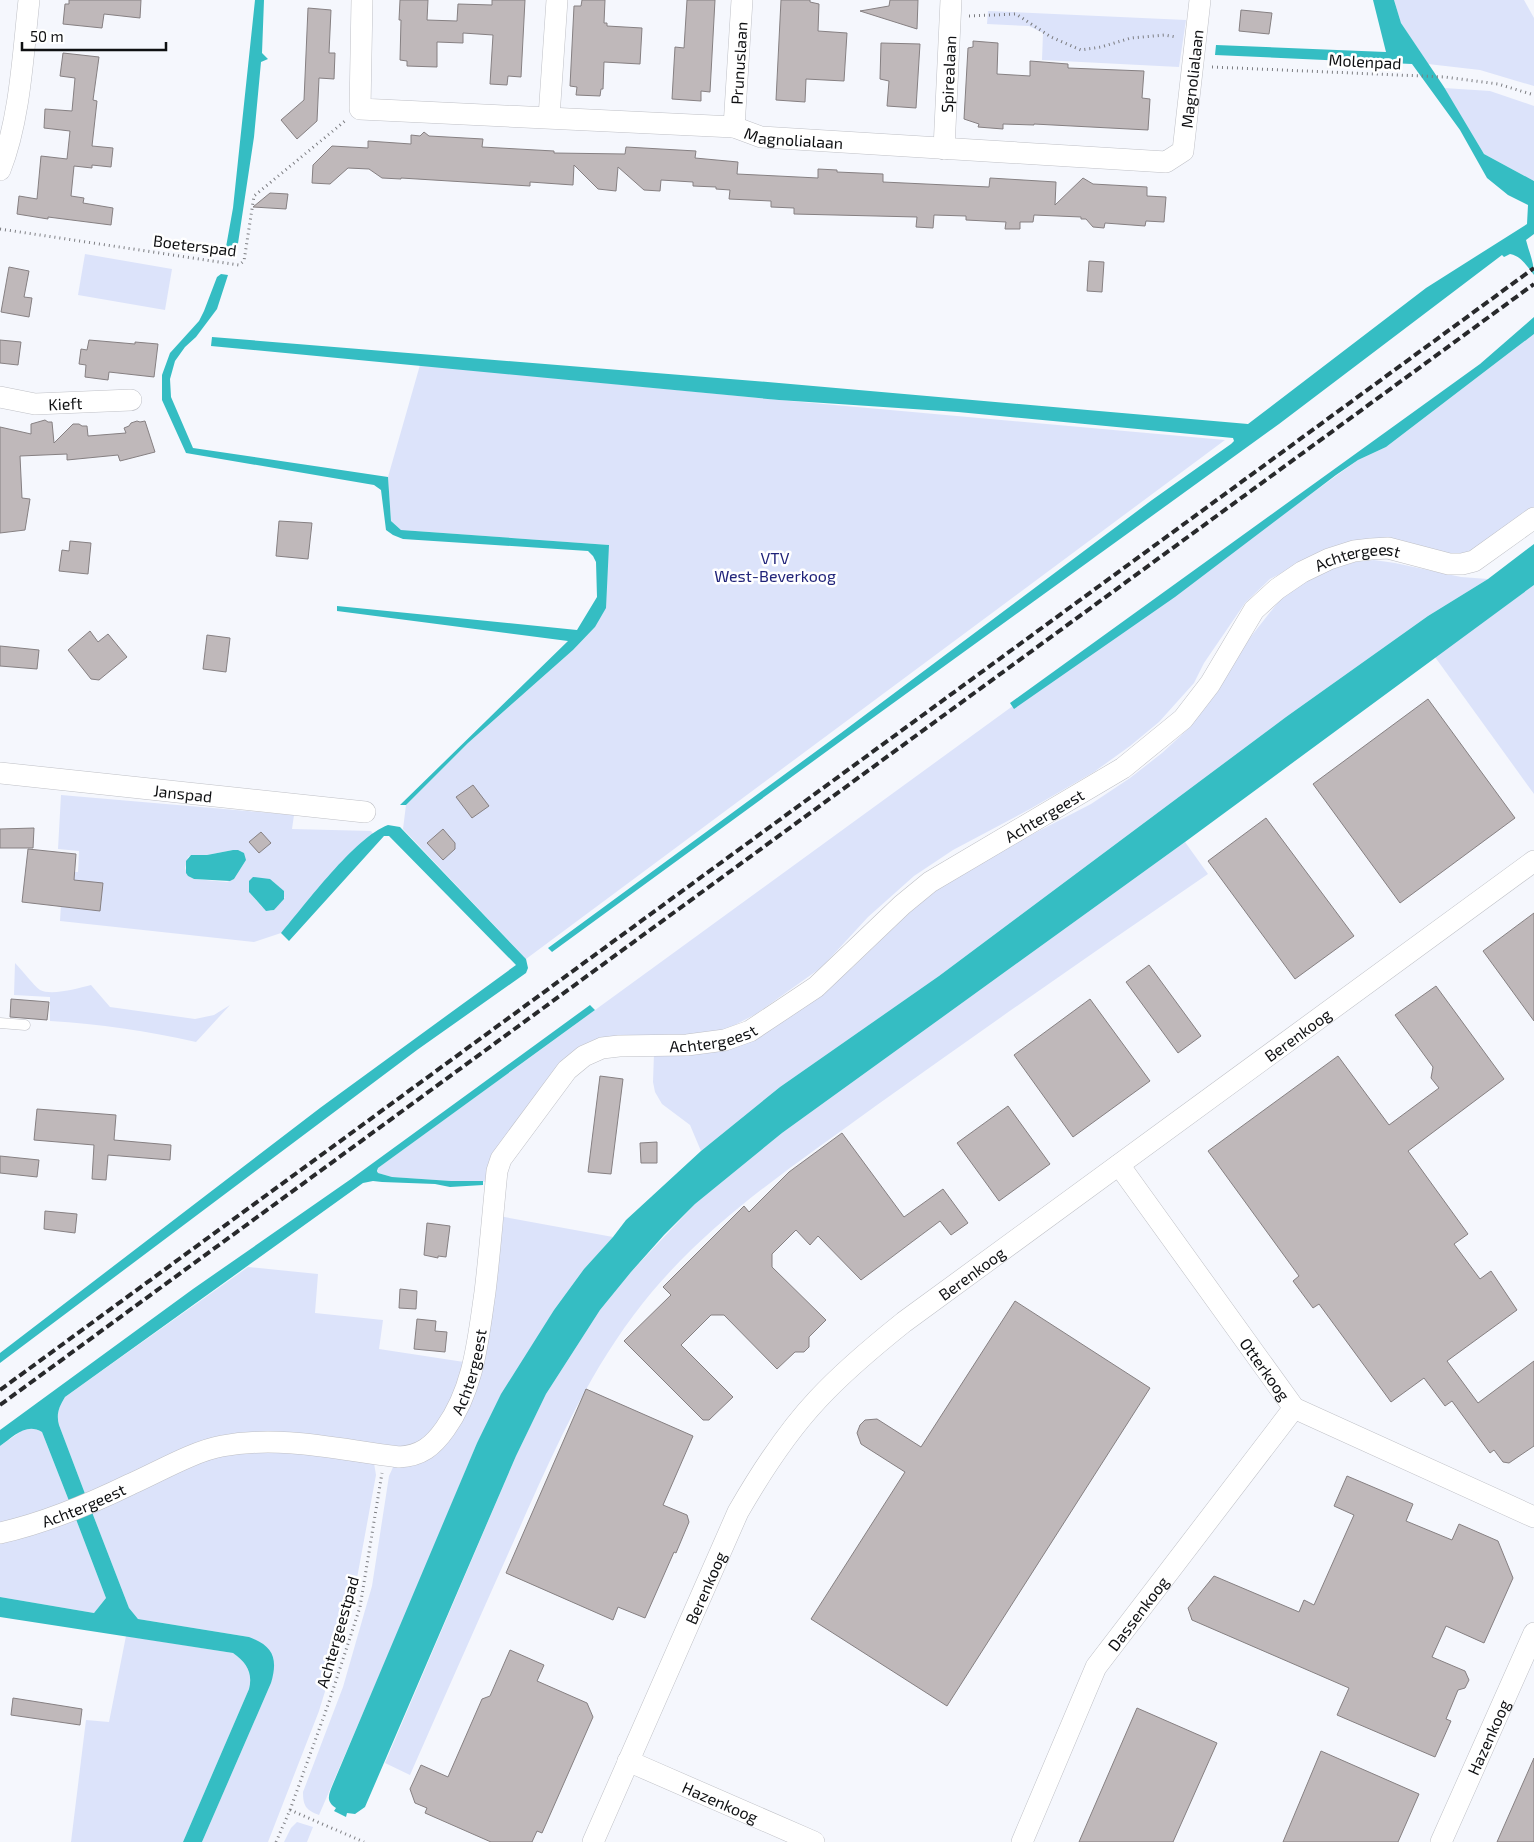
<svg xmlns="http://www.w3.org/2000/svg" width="1534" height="1842" viewBox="0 0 1534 1842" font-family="'Exo 2',sans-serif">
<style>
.green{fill:#dce3fa;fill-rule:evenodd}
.water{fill:#35bdc3}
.building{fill:#bfb8ba;stroke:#868082}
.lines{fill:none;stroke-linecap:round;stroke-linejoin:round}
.lane-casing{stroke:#bfc0c6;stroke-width:11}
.street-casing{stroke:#bfc0c6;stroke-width:22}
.path{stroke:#7c7d81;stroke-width:3;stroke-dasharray:1 4;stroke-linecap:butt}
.lane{stroke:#fff;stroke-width:10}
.street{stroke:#fff;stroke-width:21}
.rail{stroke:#28292b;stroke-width:4;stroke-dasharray:8 4;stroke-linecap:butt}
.labels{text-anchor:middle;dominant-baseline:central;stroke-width:5;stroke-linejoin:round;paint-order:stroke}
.street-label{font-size:16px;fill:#0f1012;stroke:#fff}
.park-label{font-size:16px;fill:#202379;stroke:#fff}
</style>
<rect width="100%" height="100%" fill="#f5f7fd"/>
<g class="green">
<polygon points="1394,0 1524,0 1534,18 1534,86 1480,70 1428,64 1401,23"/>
<polygon points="988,11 1186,20 1179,67 1042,60 1043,33 1029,26 987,24"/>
<polygon points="1444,88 1490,91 1534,106 1534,181 1484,154"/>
<polygon points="85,254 172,269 165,310 78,295"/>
<polygon points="1534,334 1534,514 1471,555 1331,548 1270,579 1245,603 1204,663 1194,683 1159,722 1130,746 1094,772 1030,809 953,850 914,876 868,917 822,967 756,1014 727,1029 689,1037 597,1044 490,1182 484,1182 483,1181 451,1181 392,1177 378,1173 378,1168 1010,708 1177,591 1358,460 1386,447"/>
<polygon points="420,365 779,400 1225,440 526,959 403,829 406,805 468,743 573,650 595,627 609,545 401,530 391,521 388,477"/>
<polygon points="1374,560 1395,563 1461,577 1488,579 1428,616 1286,717 939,976 780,1087 701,1151 690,1125 662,1104 655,1092 653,1082 654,1053 787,1018 853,967 912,910 961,871 1091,804 1130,778 1162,753 1188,729 1205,707 1249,639 1279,601 1298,586 1330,570 1355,562"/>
<polygon points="1534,585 1534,794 1435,657"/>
<path d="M61,795L294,815L292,829L371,831L373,834L349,855L281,933L254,942L60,921L63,872H78L79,851L58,849ZM233,850H238L246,860L234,879L227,882L194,879L188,876L185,868L188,857L191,855H207ZM249,892L285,897L274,910L270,911L262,907Z"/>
<path d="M1185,842L1208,874C1097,950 986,1027 877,1105C789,1169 698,1228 633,1316C583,1383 550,1460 516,1536C481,1615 445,1695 410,1775L385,1763L516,1456L546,1394L600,1310L631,1272L695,1204L782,1133Z"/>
<path d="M15,963C22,970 33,985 40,990C52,996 79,988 91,985L110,1007L195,1019L214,1015L230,1005L196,1042C147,1031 100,1024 50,1021V997L14,995Z"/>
<path d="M499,1216L613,1237L584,1269L554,1310L477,1443L413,1597L319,1815C306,1810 303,1806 303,1792L343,1687L372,1586L389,1476L394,1465L444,1442Z"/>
<path d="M248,1267L318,1274L315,1313L383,1320L379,1349L464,1362L451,1409L417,1448L262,1436L87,1499L59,1425C56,1414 59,1407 65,1397Z"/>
<polygon points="31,1427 42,1432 71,1506 0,1528 0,1446 23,1430"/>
<polygon points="255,1446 374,1463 376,1475 353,1600 319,1711 268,1842 202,1842 271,1683 249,1637 138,1619 129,1608 90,1507 167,1472"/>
<polygon points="74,1514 106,1598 94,1613 0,1597 0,1538"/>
<path d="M126,1636L233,1653C247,1663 253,1673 249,1689L183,1842H71L86,1720L109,1722Z"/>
<polygon points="297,1822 313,1827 307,1842 284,1842 291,1828"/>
</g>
<g class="water">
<polygon points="255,0 264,0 262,53 268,59 261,62 254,137 237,250 235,254 230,254 227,252 226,247 233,208"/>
<path d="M1373,0H1394L1401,23L1444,87L1484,154L1534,181V234L1526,240C1529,252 1534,262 1534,275C1527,266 1521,256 1510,254L1504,257L1502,255L1279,424L845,738L552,952L548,948L841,733L1152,500L1231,444L1234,441L1233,438L958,412L779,400L211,346L212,337L779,383L1248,424L1426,288L1527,224L1528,205L1508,195L1487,178L1460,130L1412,64L1215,55L1216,45L1386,52Z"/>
<polygon points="221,274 228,275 217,309 196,337 185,347 175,361 170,379 171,397 193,448 388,477 391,521 401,530 609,545 606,608 595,627 573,650 468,743 406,805 400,805 568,641 337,611 337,606 577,630 597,597 596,562 593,556 588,551 403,539 393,535 386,530 381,490 374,485 186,453 162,400 162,375 170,353 199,321 204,311 217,277"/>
<polygon points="1534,317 1534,334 1386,447 1358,460 1336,475 1175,597 1014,709 1010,703 1480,364"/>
<path d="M1534,544V585L1185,842L782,1133L695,1204L664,1235L631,1272L600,1310L546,1394L516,1456L365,1807L355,1814L347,1813L346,1817L334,1811L336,1808C325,1801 329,1794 333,1784L477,1443L501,1394L554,1310L584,1269L613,1237L626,1220L701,1151L780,1087L939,976L1286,717L1428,616L1488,579Z"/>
<path d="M388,825L400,827L526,959L528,968L526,973L417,1050L0,1363V1353L320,1108L516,965L389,836H384L289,941L281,933C305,905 355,837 388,825Z"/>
<polygon points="233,850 238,850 244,853 246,860 234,879 230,881 194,879 188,876 186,873 186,861 191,855 207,855"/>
<polygon points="253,877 270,879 284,891 284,899 274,910 266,911 249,892 249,881"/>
<path d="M590,1005L595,1010L378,1168L377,1171L378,1173L392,1177L451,1181H483V1185L450,1187L435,1184L382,1182L373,1181L363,1183L65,1397C59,1407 56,1414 59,1425L87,1499L71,1506L42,1432C26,1422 13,1437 0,1446V1430L193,1289L351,1179Z"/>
<path d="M90,1507L129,1608L138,1619L249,1637C274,1646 278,1659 271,1683L202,1842H183L249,1689C253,1673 247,1663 233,1653L0,1617V1597L94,1613L106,1598L74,1514Z"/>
</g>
<g class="building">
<polygon points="69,0 141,0 140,18 104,14 102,28 63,24 65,4 69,4"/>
<polygon points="400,0 428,0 427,20 457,21 458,4 492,5 492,0 525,0 521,77 508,76 507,85 490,84 493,35 463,33 463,43 437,42 437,67 407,66 407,61 400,60 401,20 399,20"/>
<polygon points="582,0 605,0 604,23 607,23 607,26 642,28 640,64 604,62 603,89 601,89 600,96 576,95 577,87 570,86 574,6 581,6"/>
<polygon points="687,0 715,0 710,92 701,91 701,101 672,99 675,47 684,48"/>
<polygon points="781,0 810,0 810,2 819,4 818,31 847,33 844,81 806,79 805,102 776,100"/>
<polygon points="890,0 918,0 917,29 860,11 889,6"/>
<polygon points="308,8 331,10 329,53 335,53 334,79 319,78 317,121 297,139 281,120 304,100"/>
<polygon points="1241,10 1272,13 1269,34 1239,31"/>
<polygon points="973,41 998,43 997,74 1030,76 1030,61 1068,64 1068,68 1144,71 1142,98 1150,99 1148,130 1034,124 1034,125 1003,124 1003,129 978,127 979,124 964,119 968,48 973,47"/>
<polygon points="881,43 920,44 916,108 887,106 889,81 880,79"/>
<polygon points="63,53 99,57 93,100 97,101 92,146 113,148 111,167 92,165 92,168 74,166 71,196 84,198 83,203 113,208 111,225 48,217 48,219 17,214 19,196 37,199 41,156 67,159 70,131 44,128 45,109 72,111 75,78 60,76"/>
<polygon points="424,132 429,136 483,139 482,147 554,151 554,153 625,154 626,147 696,151 695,158 738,162 737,174 818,178 818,169 837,170 837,172 883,174 883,182 989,187 990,178 1056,182 1055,205 1083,178 1093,184 1147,187 1147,196 1166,197 1164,222 1146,221 1145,226 1105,223 1104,228 1093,227 1086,219 1081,219 1081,217 1034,215 1033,222 1020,222 1020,229 1005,229 1006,222 966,220 966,216 934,215 933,228 916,227 917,217 794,214 794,208 771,207 771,201 729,199 730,190 716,189 716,187 693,186 693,182 661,180 660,191 644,190 618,167 616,191 598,189 574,165 573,185 530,182 530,186 401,178 401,179 382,178 369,169 348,168 330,184 312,183 313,165 332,146 368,148 368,141 411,144 411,135 420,136"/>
<polygon points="270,193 288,194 286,209 253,207"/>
<polygon points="1089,261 1104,262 1102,292 1087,291"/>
<polygon points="9,267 29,271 24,297 32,298 29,317 1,312"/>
<polygon points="0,340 21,342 18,365 0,363"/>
<polygon points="89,340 135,344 135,342 158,344 154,377 109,372 108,380 85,377 86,365 79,364 81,349 87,350"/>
<polygon points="45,420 48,422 52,422 54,443 73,424 79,424 82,426 87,426 88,436 126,433 124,428 129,426 131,423 137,421 140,422 145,421 155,452 120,461 118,455 67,460 67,454 20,456 22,498 30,499 25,530 0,533 0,427 31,434 31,424"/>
<polygon points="279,521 312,523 308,559 276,556"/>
<polygon points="70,541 91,543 88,574 59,571 62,550 69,551"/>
<polygon points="90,631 98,642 108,634 127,657 99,680 91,679 68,650"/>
<polygon points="207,635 230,638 226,672 203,669"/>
<polygon points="0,646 39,650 37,669 0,666"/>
<polygon points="1428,699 1515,818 1400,903 1313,784"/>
<polygon points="473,785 489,806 472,818 456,797"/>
<polygon points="1266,818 1354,936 1295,979 1208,861"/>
<polygon points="34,828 33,848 0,848 0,829"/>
<polygon points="443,829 455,843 455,849 443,860 427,843"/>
<polygon points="261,832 271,843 259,853 249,842"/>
<polygon points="28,849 76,854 74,880 103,883 100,911 22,902"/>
<polygon points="1534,913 1534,1021 1483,951"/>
<polygon points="1149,965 1201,1036 1178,1053 1126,982"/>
<polygon points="1436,986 1504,1079 1408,1151 1468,1234 1454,1244 1480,1279 1491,1271 1517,1310 1447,1361 1478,1403 1534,1361 1534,1446 1509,1463 1503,1462 1494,1450 1490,1453 1452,1401 1445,1406 1424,1378 1391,1402 1319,1304 1313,1308 1293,1281 1299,1276 1208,1151 1338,1056 1389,1125 1439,1088 1431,1078 1433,1067 1395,1015"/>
<polygon points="11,999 49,1002 47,1020 10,1017"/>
<polygon points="1090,999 1150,1081 1073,1137 1014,1055"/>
<polygon points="600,1076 623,1079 611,1174 588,1172"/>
<polygon points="1008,1106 1050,1164 999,1201 957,1143"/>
<polygon points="37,1109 116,1115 114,1140 171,1145 170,1160 108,1155 106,1180 92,1179 94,1145 34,1140"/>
<polygon points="842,1133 904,1217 943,1189 968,1223 951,1235 940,1221 861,1280 818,1236 810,1245 796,1230 772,1254 772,1267 826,1320 809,1337 809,1347 804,1352 795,1352 777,1369 724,1315 711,1315 681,1345 733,1397 709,1420 703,1420 624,1341 671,1295 663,1287 744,1206 749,1212 789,1172"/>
<polygon points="657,1142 657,1163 641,1163 640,1143"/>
<polygon points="0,1156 39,1160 37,1177 0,1173"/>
<polygon points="45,1211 77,1214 75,1233 44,1229"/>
<polygon points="427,1223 450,1226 446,1257 438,1256 438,1258 424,1255"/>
<polygon points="400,1289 417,1291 416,1309 399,1308"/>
<polygon points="1015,1301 1150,1388 947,1706 811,1619 905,1472 861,1444 857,1433 860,1425 865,1420 877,1419 921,1447"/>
<polygon points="417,1319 436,1321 435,1331 447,1332 445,1352 414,1349"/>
<polygon points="586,1389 693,1436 663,1505 687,1515 689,1522 676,1553 674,1552 645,1618 618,1607 613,1620 506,1573"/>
<polygon points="1347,1476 1413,1504 1406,1521 1452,1540 1459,1524 1498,1541 1513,1578 1484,1643 1446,1626 1432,1657 1465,1671 1469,1680 1465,1688 1458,1690 1446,1719 1451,1721 1435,1757 1337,1715 1349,1688 1192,1620 1188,1608 1214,1576 1299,1612 1304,1600 1314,1605 1354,1515 1334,1506"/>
<polygon points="510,1650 544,1665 537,1681 587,1703 593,1717 542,1833 537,1831 532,1842 491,1842 425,1813 427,1808 415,1803 410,1789 421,1765 448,1777 482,1699 490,1696"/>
<polygon points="13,1698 82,1709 80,1725 11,1715"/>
<polygon points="1137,1708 1217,1743 1173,1842 1079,1842"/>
<polygon points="1321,1751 1419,1794 1398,1842 1283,1842"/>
<polygon points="1534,1758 1534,1842 1497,1842"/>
</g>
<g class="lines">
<defs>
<polyline id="lane" points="0,1023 25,1025"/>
<g id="street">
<path id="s1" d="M362,0L360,109L734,127L761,137L1166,162L1183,151L1200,0"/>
<polyline points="549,117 557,0"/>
<path id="s2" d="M734,127L742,0"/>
<path id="s3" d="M944,149L951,0"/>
<path d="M0,170C20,120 23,54 29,0"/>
<path id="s4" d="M0,397L35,404L131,400"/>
<path id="s5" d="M0,773L365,812"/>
<path id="s6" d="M1119,1165L1294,1408L1534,1517"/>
<path id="s7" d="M0,1533C45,1523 90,1504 131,1484C158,1472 194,1451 222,1446C283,1435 339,1450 399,1457C421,1456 433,1446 445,1429C474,1389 478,1340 485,1292C490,1251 493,1211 497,1171L501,1159L567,1070L584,1056L602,1048L619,1046L687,1045L725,1040L750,1031L816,987L902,905L930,882L1123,768L1183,719L1210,684L1254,610L1277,589L1302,572L1329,559L1354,551L1371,549L1388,548L1449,564H1462L1474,561L1534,518"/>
<path id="s8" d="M628,1761L814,1842"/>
<path id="s9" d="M593,1842L738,1512C761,1472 786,1433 818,1399C844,1371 874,1346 904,1322L1534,861"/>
<path id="s10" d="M1022,1842L1096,1667L1294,1408"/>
<path id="s11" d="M1441,1842L1534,1633"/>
</g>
</defs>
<use href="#lane" class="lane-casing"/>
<use href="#street" class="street-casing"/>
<g class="path">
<polyline points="969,16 1016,14 1051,37 1081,50 1101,47 1131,38 1165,35 1176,37"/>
<polyline points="1212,67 1445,77 1498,84 1534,95"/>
<polyline points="0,229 239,265 244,261 254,196 345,121"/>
<polyline points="290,1810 364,1842"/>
<polyline points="276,1842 290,1810 329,1702 360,1607 382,1473"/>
</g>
<use href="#lane" class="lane"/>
<use href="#street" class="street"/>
<g class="rail">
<polyline points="0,1390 1534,268"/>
<polyline points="0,1405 1534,284"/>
</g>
</g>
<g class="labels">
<g class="street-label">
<text transform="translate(1365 61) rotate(3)">Molenpad</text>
<text stroke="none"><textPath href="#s2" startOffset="64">Prunuslaan</textPath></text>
<text stroke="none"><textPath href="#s3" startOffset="75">Spirealaan</textPath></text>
<text stroke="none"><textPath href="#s1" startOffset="1011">Magnolialaan</textPath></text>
<text stroke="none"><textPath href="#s1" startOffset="545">Magnolialaan</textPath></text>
<text transform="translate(195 245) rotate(7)">Boeterspad</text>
<text stroke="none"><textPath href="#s4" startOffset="66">Kieft</textPath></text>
<text stroke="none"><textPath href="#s7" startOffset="1841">Achtergeest</textPath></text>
<text stroke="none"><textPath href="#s5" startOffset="184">Janspad</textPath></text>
<text stroke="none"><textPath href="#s7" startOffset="1421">Achtergeest</textPath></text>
<text stroke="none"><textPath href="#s7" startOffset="1016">Achtergeest</textPath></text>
<text stroke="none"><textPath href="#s9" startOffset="1102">Berenkoog</textPath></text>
<text stroke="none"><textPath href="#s9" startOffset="698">Berenkoog</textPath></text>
<text stroke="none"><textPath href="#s6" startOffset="251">Otterkoog</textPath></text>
<text stroke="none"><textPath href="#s7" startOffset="536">Achtergeest</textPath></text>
<text stroke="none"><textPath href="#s7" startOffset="88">Achtergeest</textPath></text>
<text stroke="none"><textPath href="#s9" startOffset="278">Berenkoog</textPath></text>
<text stroke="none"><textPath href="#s10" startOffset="258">Dassenkoog</textPath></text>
<text transform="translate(337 1632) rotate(-74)">Achtergeestpad</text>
<text stroke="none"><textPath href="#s11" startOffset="115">Hazenkoog</textPath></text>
<text stroke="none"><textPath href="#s8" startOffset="101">Hazenkoog</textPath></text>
</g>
<g class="park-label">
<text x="775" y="557">VTV<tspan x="775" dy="18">West-Beverkoog</tspan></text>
</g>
</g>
<path d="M22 42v8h144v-8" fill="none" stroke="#0f1012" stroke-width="2.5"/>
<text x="30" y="42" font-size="15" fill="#0f1012" stroke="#ffffff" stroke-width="4" paint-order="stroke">50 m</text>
</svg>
